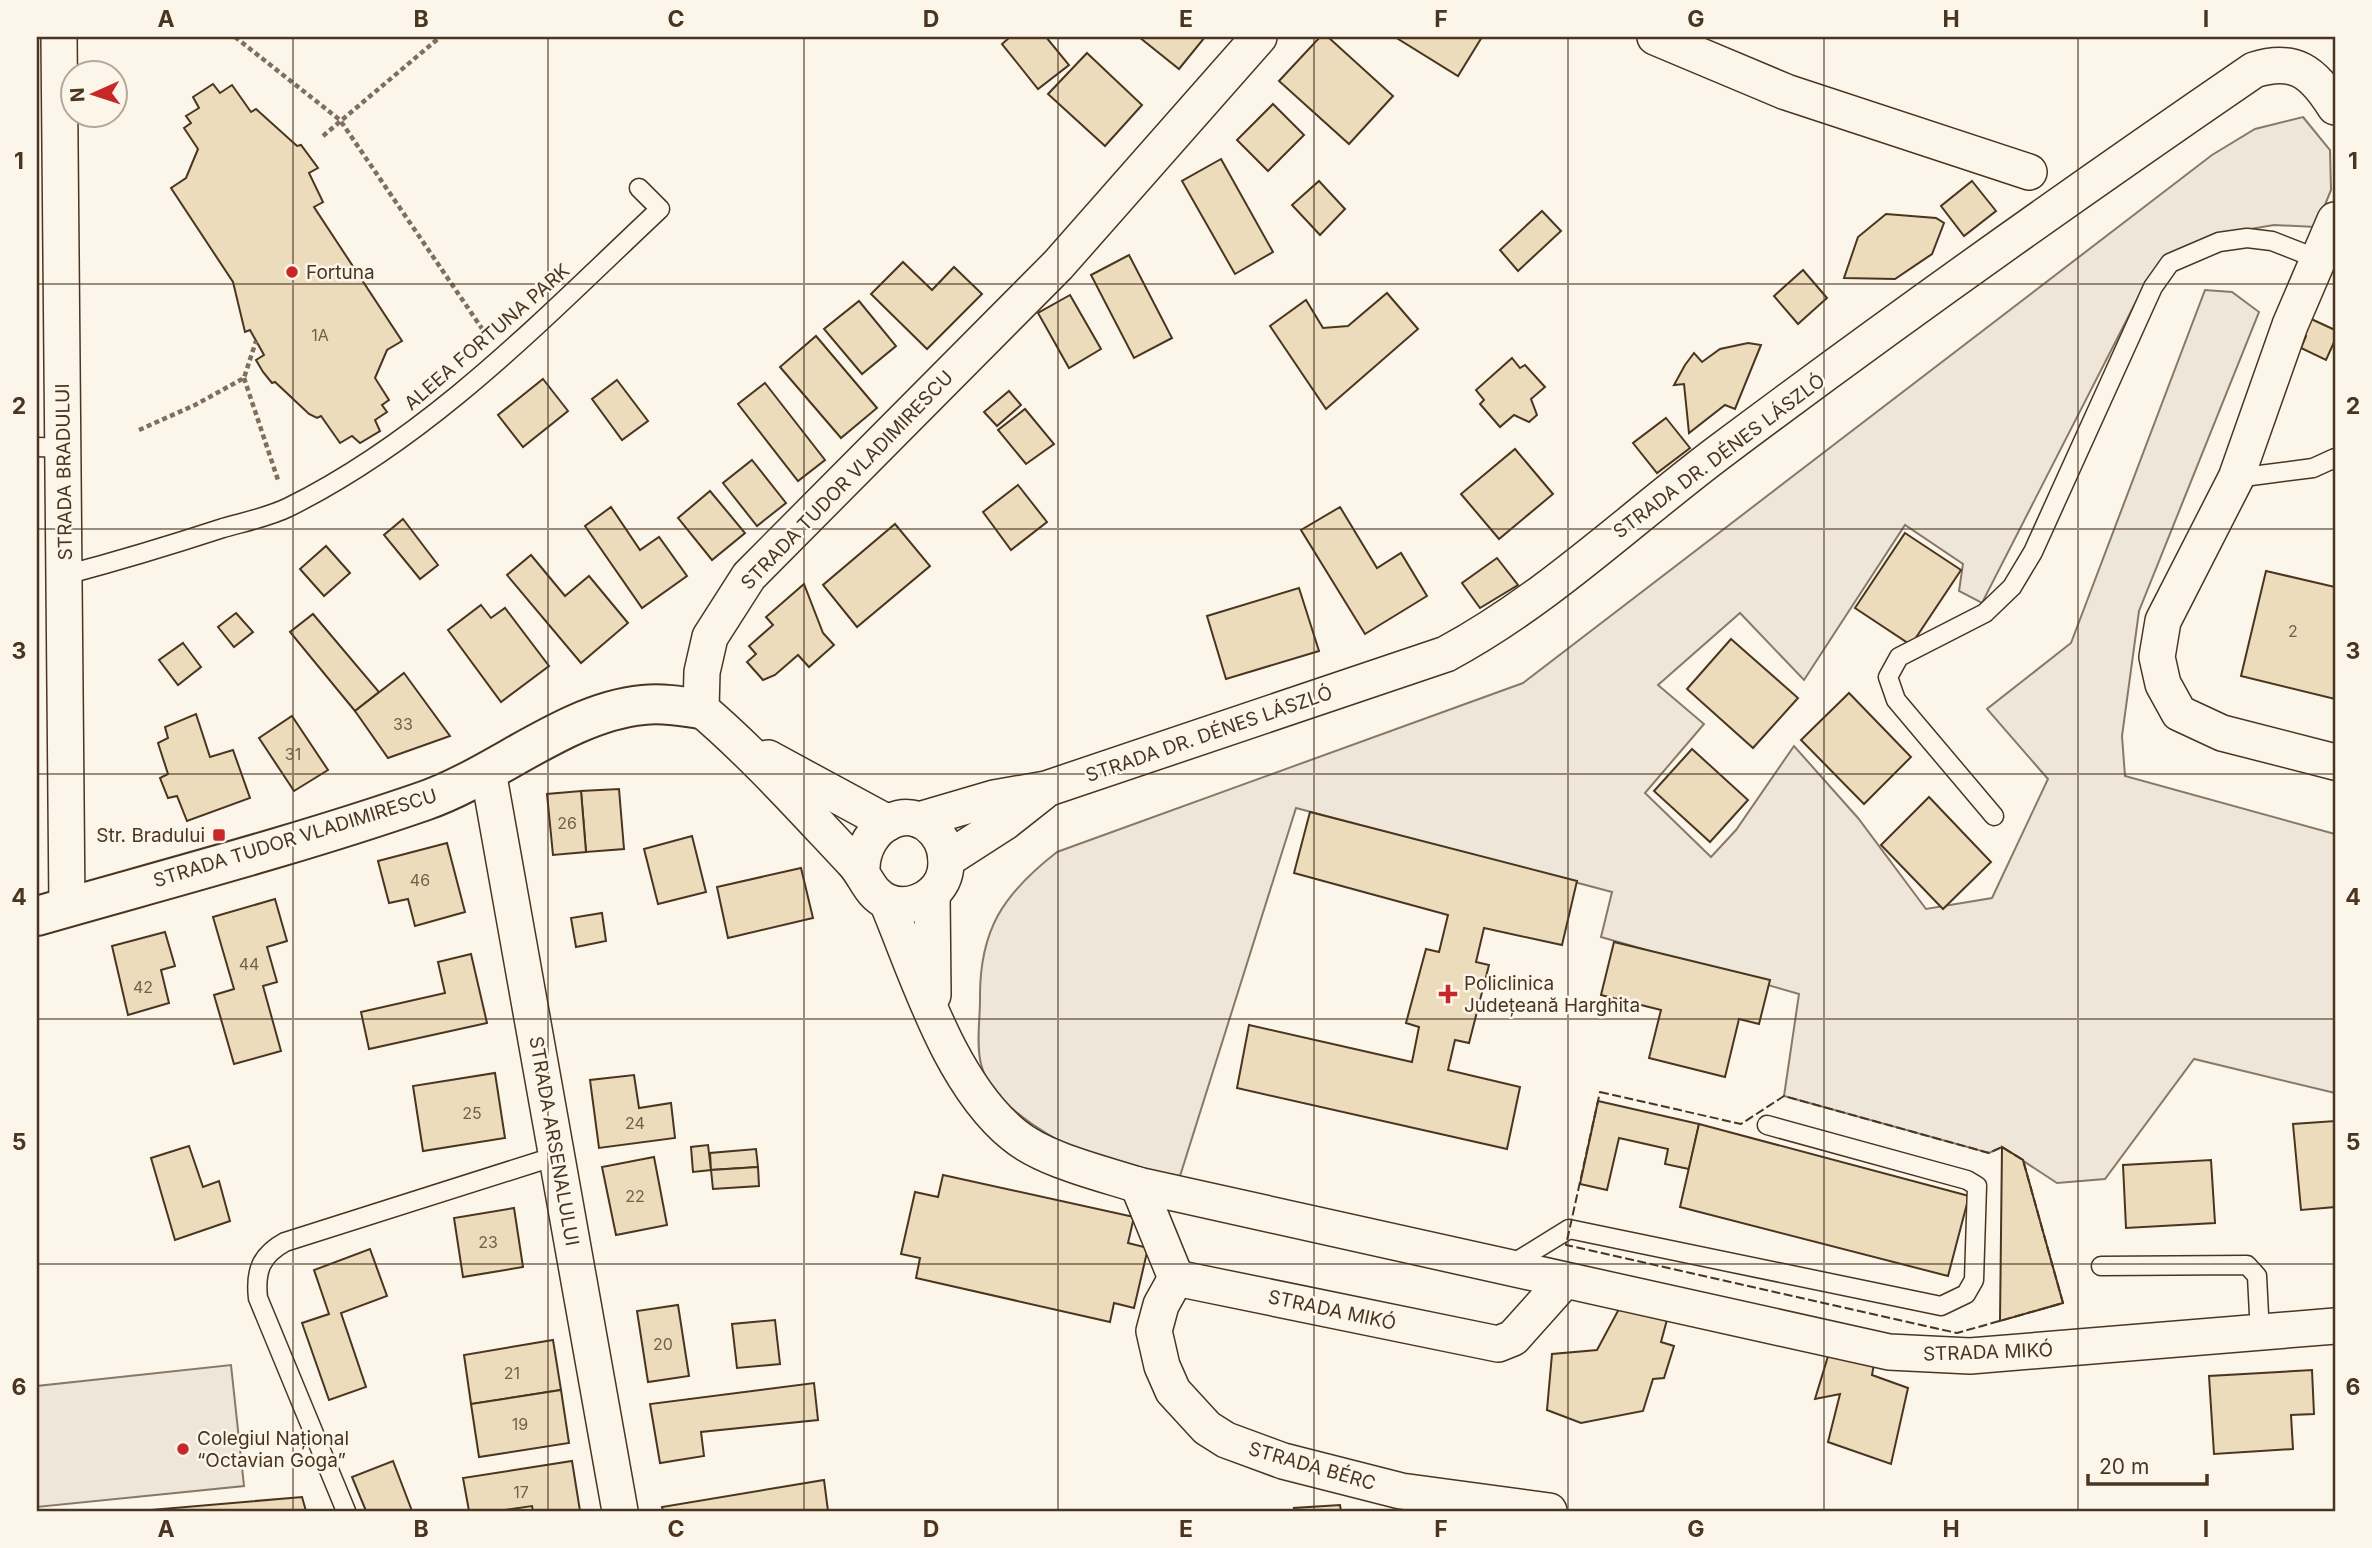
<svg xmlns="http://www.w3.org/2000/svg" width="2372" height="1548" viewBox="0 0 2372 1548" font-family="Inter,sans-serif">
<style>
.green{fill:#ede6d9;stroke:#887966;stroke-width:2}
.building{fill:#ecdcbc;stroke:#4a3520;stroke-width:2}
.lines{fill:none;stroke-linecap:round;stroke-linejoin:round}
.lane-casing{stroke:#4a3520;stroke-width:21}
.street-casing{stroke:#4a3520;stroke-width:38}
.secondary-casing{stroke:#4a3520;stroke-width:42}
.path{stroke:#7f6f5c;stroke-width:4.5;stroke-dasharray:5 3.5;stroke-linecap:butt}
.lane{stroke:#fbf6e9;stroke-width:18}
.street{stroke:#fbf6e9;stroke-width:35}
.secondary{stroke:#fbf6e9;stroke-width:38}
.fence{stroke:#4a3520;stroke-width:2;stroke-dasharray:9 3.5;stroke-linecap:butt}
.grid{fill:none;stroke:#4a3520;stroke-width:2;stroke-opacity:0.55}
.poi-dot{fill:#c62828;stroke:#fbf6e9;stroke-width:2.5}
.labels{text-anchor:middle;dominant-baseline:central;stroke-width:5;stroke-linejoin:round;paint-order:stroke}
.number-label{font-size:16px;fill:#725f47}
.poi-label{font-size:19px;fill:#4a3520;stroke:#fbf6e9;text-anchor:start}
.street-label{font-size:19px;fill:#4a3520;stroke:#fbf6e9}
.neatline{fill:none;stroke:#4a3520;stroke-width:2.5}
.grid-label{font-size:23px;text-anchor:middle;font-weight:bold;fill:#4a3520}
</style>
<rect width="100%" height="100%" fill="#fbf6e9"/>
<g class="green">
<path d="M2303,117L2330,150L2331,190L2316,227L2274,225L2233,232L2143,288L1982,603L1959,591L1963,564L1905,525L1804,680L1740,613L1658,685L1704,724L1645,793L1711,857L1736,830L1794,746L1858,818L1926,909L1992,898L2048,779L1987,709L2071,643L2205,290L2232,292L2259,312L2139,611L2122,736L2125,776L2335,834V1093L2194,1059L2105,1179L2057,1183L2002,1147L1989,1153L1784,1096L1799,994L1601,937L1612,892L1296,808L1180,1176C1155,1171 1126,1170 1102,1161C1062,1145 992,1108 981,1064C976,1045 980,1019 980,1000C979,930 1003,894 1057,852L1523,683L2212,155L2255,129Z"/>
<polygon points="231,1365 244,1486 37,1507 37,1386"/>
</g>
<g class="building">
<polygon points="1010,37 1046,37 1069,65 1038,89 1002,44"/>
<polygon points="1139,37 1205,37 1179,69"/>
<polygon points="1320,37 1328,37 1393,96 1349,144 1279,81"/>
<polygon points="1395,37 1482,37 1458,76"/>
<polygon points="1087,53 1142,105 1105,146 1048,94"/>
<polygon points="213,84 220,93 232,85 251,112 256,109 297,146 301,145 318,168 309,173 323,202 314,207 402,341 387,350 375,378 389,400 382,405 387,412 375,420 380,431 360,443 352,436 340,443 321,416 317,418 309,414 275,382 272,383 263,372 256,360 264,355 250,330 245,332 233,282 171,188 186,178 198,149 184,128 191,123 186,116 199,108 193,97"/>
<polygon points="1273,104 1304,135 1268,171 1237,140"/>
<polygon points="1221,159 1273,252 1235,274 1182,181"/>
<polygon points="1319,181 1345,209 1320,235 1292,205"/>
<polygon points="1972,181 1996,211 1964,236 1941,206"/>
<polygon points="1542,211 1561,231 1518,271 1500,250"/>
<polygon points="1886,214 1936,218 1944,223 1932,254 1895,279 1844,278 1858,237"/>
<polygon points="1129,255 1172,338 1134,358 1091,275"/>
<polygon points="903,262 932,290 954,267 982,294 927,349 871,294"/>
<polygon points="1803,270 1827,298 1798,324 1774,296"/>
<polygon points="1387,293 1418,329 1326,409 1270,326 1306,300 1323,328 1348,326"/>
<polygon points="1070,295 1101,349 1069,368 1038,313"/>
<polygon points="859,301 896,346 862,374 824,329"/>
<polygon points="2309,318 2335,330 2335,340 2326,360 2301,348 2306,336 2302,333"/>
<polygon points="816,336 877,408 841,438 780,367"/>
<polygon points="1748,343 1761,345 1735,409 1725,405 1689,433 1684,384 1674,385 1685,365 1694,353 1702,362 1720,349"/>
<polygon points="1512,358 1520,368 1525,365 1545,387 1531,399 1537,415 1529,422 1514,415 1500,427 1480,404 1484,400 1476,390"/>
<polygon points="543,379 568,411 523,447 498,415"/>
<polygon points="617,380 648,421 622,440 592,399"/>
<polygon points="765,383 825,460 798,481 738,404"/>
<polygon points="1009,391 1021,405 997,426 984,412"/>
<polygon points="1025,409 1054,444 1026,464 998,430"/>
<polygon points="1666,418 1690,448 1657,473 1633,443"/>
<polygon points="1515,449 1553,494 1499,539 1461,494"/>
<polygon points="752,460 786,503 757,526 723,483"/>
<polygon points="1018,485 1047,522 1011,550 983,512"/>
<polygon points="710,491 745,533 712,560 678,518"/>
<polygon points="611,507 640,550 659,537 687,576 642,608 585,526"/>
<polygon points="1340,507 1377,568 1401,553 1427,596 1365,634 1301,530"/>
<polygon points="403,519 438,565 420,579 384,535"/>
<polygon points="895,524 930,566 857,627 823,585"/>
<polygon points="1905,533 1961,570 1911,645 1855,608"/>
<polygon points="326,546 350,573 324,596 300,569"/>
<polygon points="531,555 565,596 589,576 628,623 581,663 507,575"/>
<polygon points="1497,558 1518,585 1480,608 1462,583"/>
<polygon points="2266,571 2335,587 2335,699 2241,676"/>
<polygon points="804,584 823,633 834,645 809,667 798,655 775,675 763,680 747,662 756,654 749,646 773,625 766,617"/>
<polygon points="1299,588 1319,651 1226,679 1207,616"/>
<polygon points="481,605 491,618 505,608 549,666 501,702 448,630"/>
<polygon points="236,613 253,632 234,647 218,627"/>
<polygon points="313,614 379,692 355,711 290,632"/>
<polygon points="1731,639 1798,698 1753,748 1687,689"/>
<polygon points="183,643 201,667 178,685 159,660"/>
<polygon points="404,673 450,736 388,758 355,711"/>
<polygon points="1849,693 1911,757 1864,804 1801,740"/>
<polygon points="196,714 210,757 233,750 250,798 187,821 177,796 168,798 160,778 168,774 158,743 168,738 165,727"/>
<polygon points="292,716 328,770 294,791 259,738"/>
<polygon points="1692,749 1748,800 1710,842 1654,791"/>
<polygon points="619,789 624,849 586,852 581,791"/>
<polygon points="581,791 586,852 553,855 547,794"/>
<polygon points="1929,797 1991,862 1943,909 1881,845"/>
<polygon points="1310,812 1577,881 1562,945 1484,928 1476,962 1489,965 1469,1043 1455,1040 1448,1070 1520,1087 1507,1149 1237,1088 1249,1025 1412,1062 1419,1027 1406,1023 1426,949 1439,952 1448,915 1294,873"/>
<polygon points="692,836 706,892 658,904 644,849"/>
<polygon points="447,843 465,912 415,926 408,899 389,903 378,861"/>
<polygon points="801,868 813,918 728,938 717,887"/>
<polygon points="275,899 287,941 267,947 277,982 263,986 281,1051 234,1064 214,995 234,989 213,917"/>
<polygon points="602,913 606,941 576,947 571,918"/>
<polygon points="165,932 175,966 161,970 169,1003 128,1015 112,946"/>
<polygon points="1614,942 1770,980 1759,1024 1739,1019 1725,1077 1649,1058 1661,1010 1601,995"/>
<polygon points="471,954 487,1023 369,1049 361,1012 445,993 438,962"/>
<polygon points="495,1073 505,1138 423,1151 413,1086"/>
<polygon points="634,1075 639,1108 671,1103 675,1138 599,1148 590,1080"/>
<polygon points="1598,1101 1699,1124 1689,1169 1665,1164 1668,1149 1619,1138 1607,1190 1580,1184"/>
<polygon points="2335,1121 2335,1207 2301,1210 2293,1124"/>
<polygon points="1699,1124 1969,1196 1948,1276 1680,1207"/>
<polygon points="708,1145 711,1170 693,1172 691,1147"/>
<polygon points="189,1146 203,1187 219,1181 230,1221 175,1240 151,1158"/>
<polygon points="2002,1147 2023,1160 2063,1303 2000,1321"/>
<polygon points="756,1149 758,1167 711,1170 710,1153"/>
<polygon points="654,1157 667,1225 616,1235 602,1167"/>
<polygon points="2211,1160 2215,1223 2126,1228 2123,1165"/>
<polygon points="758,1167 759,1186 713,1189 711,1170"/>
<polygon points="943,1175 1134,1217 1128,1243 1148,1248 1134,1308 1114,1303 1110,1322 916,1278 920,1258 901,1254 915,1192 938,1197"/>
<polygon points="514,1208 523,1267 463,1277 454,1218"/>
<polygon points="370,1249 387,1296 341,1313 366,1387 329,1400 302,1323 329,1314 314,1270"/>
<polygon points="678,1305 689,1376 648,1382 637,1311"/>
<polygon points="1620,1307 1668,1316 1661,1342 1674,1346 1664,1378 1653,1379 1643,1411 1581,1423 1547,1410 1552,1354 1597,1350"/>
<polygon points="775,1320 780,1364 737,1368 732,1324"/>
<polygon points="553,1340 561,1390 471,1404 464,1355"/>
<polygon points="1829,1353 1874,1364 1872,1375 1908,1388 1891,1464 1828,1442 1840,1394 1815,1399"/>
<polygon points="2312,1370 2314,1414 2291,1415 2293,1449 2214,1454 2209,1376"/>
<polygon points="814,1383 818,1420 701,1432 704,1456 660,1463 650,1404"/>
<polygon points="561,1390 569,1443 479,1457 471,1404"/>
<polygon points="393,1461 412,1511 366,1511 352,1477"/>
<polygon points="572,1461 580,1511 533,1511 532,1506 497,1511 469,1511 463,1478"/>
<polygon points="824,1480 828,1511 663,1511 662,1507"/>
<polygon points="302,1497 306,1511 139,1511"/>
<polygon points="1340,1505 1341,1511 1295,1511 1294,1508"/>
</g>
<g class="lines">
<defs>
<g id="lane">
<polyline points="37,447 64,448"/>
<polyline points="2236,478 2313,468 2335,458"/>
<path d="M65,575C118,561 171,545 223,528C244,522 269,517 289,507C432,436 545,317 660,209L639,188"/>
<polyline points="1994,816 1896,700 1888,677 1899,657 1985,613 2012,587 2033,552 2153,287 2170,263 2219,242 2247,238 2272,241 2318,259"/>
<polyline points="1509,1266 1569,1229 1941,1306 1966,1294 1974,1280 1977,1186 1967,1180 1767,1125"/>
<polyline points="2101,1266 2247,1265 2257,1276 2260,1334"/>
<path d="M346,1511L258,1298C255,1271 261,1255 285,1242L556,1156"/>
</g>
<g id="street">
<polyline points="59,37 67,908"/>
<polyline points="1655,37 1786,92 2029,172"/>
<polyline points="2335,220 2290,325 2236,478 2163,621 2157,657 2163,684 2179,713 2222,733 2335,762"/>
<polyline points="768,758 888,823"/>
<polyline points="488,771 620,1511"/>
<path d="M919,820L994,798L1046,789L1446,654C1545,601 1628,521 1718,453C1894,321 2073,194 2254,70C2295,57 2313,72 2335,107"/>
<polyline points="946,860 1005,822 1043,792"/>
<path d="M862,872C860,824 915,795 941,840C947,852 948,869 942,881C932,900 908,910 888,902C870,895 866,876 854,863C804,810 756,756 701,709L702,672L710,637L749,576L1058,265L1259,37"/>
<polyline points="932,894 933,995"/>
<path d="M887,902C918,976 950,1083 1014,1135C1044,1160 1101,1173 1138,1185L1889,1352L1970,1356L2335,1326"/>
<polyline points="1138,1185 1176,1278"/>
<polyline points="1176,1278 1161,1305 1154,1331 1162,1366 1173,1391 1207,1428 1226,1440 1283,1461 1401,1491 1549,1511"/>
<polyline points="1176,1278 1498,1344 1513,1338 1563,1282"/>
</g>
<path id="secondary" d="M37,916C166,879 297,845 424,801C496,776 567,712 643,705C662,703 681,706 701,709"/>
</defs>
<use href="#lane" class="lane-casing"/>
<use href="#street" class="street-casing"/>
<use href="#secondary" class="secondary-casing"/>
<g class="path">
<polyline points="235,37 340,120 485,333"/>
<polyline points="323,136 440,37"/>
<polyline points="244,378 278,480"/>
<polyline points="139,430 195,405 244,378 256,341"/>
</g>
<use href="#lane" class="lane"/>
<use href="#street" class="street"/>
<use href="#secondary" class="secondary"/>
<polygon class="fence" points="1600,1092 1741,1124 1784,1096 1989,1153 2002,1147 2023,1160 2063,1303 1957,1333 1566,1245"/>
</g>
<path class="grid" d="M293,37V1511M548,37V1511M804,37V1511M1058,37V1511M1314,37V1511M1568,37V1511M1824,37V1511M2078,37V1511M37,284H2335M37,529H2335M37,774H2335M37,1019H2335M37,1264H2335"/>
<g class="poi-dot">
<circle cx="292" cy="272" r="7"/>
<rect x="212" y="828" width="14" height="14" rx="3.5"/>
<path d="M1444.5 983.5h7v7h7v7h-7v7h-7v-7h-7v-7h7z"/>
<circle cx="183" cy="1449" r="7"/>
</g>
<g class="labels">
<g class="number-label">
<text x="320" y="335">1A</text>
<text x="2293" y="631">2</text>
<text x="403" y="724">33</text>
<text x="293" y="754">31</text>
<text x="567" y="823">26</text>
<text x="420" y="880">46</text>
<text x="249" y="964">44</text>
<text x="143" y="987">42</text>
<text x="472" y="1113">25</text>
<text x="635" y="1123">24</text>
<text x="635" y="1196">22</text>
<text x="488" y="1242">23</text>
<text x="663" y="1344">20</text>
<text x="512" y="1373">21</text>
<text x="520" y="1424">19</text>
<text x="521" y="1492">17</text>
</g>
<g class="poi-label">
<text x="306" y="272">Fortuna</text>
<text x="205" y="835" text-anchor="end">Str. Bradului</text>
<text x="1464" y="983">Policlinica<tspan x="1464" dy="22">Județeană Harghita</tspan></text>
<text x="197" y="1438">Colegiul Național<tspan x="197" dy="22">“Octavian Goga”</tspan></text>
</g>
<g class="street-label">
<text transform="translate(487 337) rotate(-41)">ALEEA FORTUNA PARK</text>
<text transform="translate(1719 456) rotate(-37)">STRADA DR. DÉNES LÁSZLÓ</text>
<text transform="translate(64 472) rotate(-91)">STRADA BRADULUI</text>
<text transform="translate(847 480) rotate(-46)">STRADA TUDOR VLADIMIRESCU</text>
<text transform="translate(1209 734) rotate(-19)">STRADA DR. DÉNES LÁSZLÓ</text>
<text transform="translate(295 838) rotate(-17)">STRADA TUDOR VLADIMIRESCU</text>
<text transform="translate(554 1141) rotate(80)">STRADA ARSENALULUI</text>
<text transform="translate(1332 1310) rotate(12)">STRADA MIKÓ</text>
<text transform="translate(1988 1352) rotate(-2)">STRADA MIKÓ</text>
<text transform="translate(1312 1466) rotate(16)">STRADA BÉRC</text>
</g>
</g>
<rect width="2372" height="1548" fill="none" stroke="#fbf6e9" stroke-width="77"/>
<g transform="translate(94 94) rotate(267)"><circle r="33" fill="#fbf6e9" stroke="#b4a999" stroke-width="2"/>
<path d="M0-5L12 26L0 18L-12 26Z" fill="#c62828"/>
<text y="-10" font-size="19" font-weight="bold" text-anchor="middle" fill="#4a3520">N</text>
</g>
<path d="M2088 1474v10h119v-10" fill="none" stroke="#4a3520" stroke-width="3.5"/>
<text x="2099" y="1474" font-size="21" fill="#4a3520" stroke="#fbf6e9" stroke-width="5" paint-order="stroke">20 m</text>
<rect x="38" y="38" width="2296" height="1472" class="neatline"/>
<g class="grid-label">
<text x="166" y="27">A</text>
<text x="421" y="27">B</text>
<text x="676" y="27">C</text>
<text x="931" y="27">D</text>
<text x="1186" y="27">E</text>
<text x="1441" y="27">F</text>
<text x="1696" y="27">G</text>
<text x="1951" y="27">H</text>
<text x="2206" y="27">I</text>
<text x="19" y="169">1</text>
<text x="2353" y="169">1</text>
<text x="19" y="414">2</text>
<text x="2353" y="414">2</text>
<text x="19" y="659">3</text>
<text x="2353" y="659">3</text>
<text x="19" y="905">4</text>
<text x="2353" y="905">4</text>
<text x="19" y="1150">5</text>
<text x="2353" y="1150">5</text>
<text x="19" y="1395">6</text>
<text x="2353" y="1395">6</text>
<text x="166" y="1537">A</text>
<text x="421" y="1537">B</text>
<text x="676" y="1537">C</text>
<text x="931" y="1537">D</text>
<text x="1186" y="1537">E</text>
<text x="1441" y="1537">F</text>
<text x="1696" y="1537">G</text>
<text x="1951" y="1537">H</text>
<text x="2206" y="1537">I</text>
</g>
</svg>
